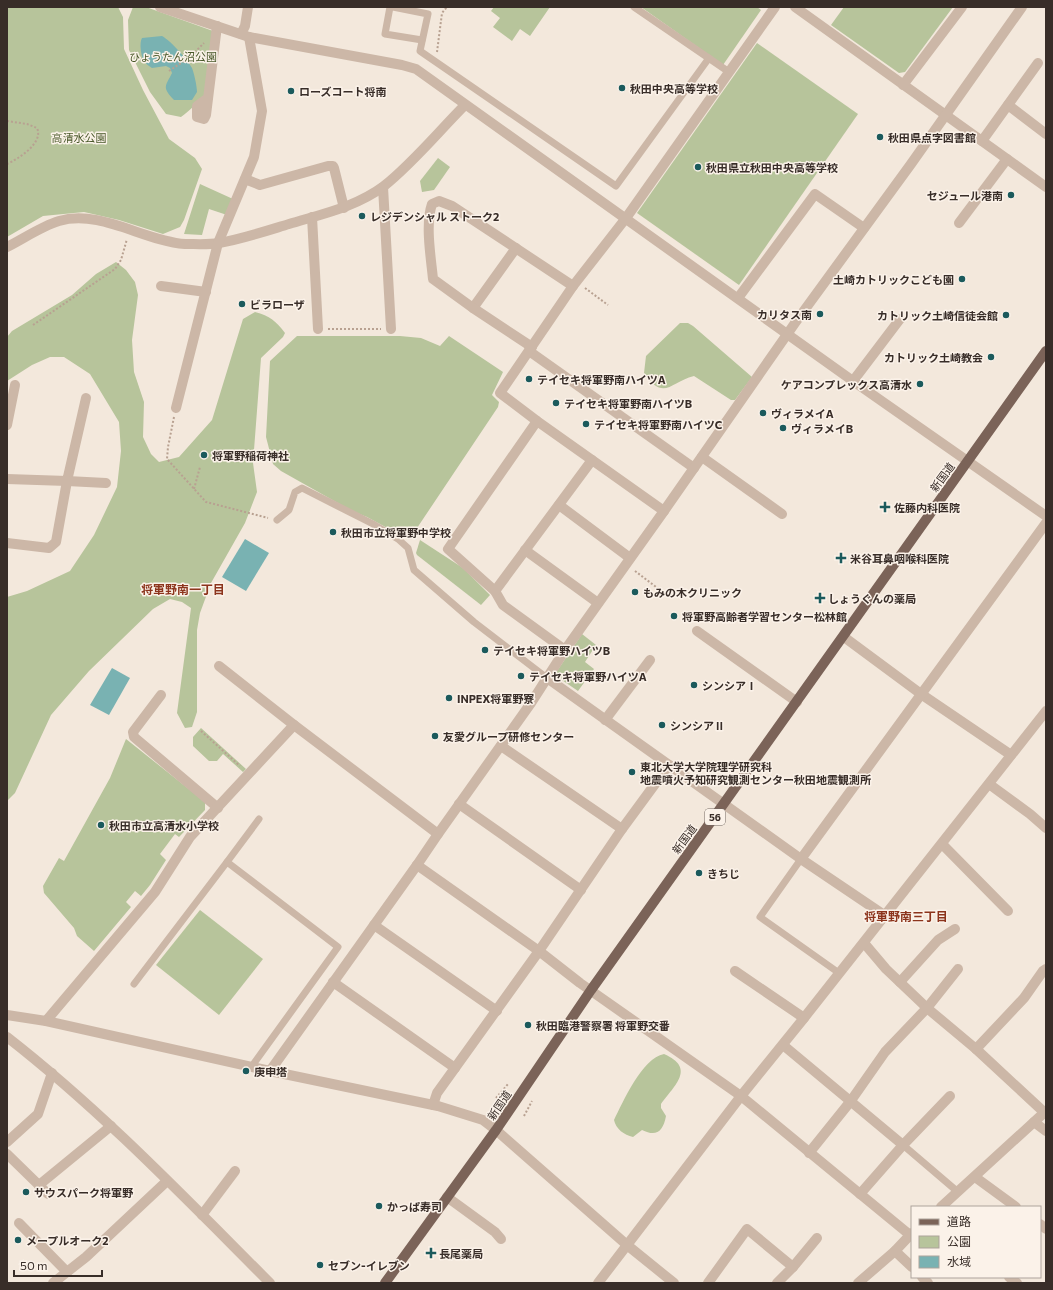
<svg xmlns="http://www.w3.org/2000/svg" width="1053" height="1290" viewBox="0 0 1053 1290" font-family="Commissioner,'Noto Sans JP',sans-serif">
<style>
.green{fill:#b7c49b}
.water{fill:#79b2b2}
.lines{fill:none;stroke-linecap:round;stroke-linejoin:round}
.path{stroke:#b8a191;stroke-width:2;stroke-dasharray:2 2;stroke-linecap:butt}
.service{stroke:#ccb7a7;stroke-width:7}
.minor{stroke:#ccb7a7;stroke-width:10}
.tertiary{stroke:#ccb7a7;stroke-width:10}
.primary{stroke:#7b6358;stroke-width:10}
.poi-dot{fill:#1b5a5c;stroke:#fbf2e9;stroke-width:1.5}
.labels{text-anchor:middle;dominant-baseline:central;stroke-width:3;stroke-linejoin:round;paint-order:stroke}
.shield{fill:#fbf2e9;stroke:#726862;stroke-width:1}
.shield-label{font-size:10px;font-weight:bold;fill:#382d28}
.park-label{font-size:11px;fill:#49582a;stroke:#fbf2e9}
.poi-label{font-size:11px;font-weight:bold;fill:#382d28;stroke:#fbf2e9;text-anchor:start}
.street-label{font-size:11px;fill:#382d28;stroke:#fbf2e9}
.neighbourhood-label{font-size:12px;font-weight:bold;fill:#8c341c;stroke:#fbf2e9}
</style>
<rect width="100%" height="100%" fill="#f3e8dc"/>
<g class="green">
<polygon points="7,7 118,7 123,17 124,49 143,90 169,139 195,158 202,169 184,220 180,227 163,234 119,220 84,212 43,216 7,237"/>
<path d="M133,7H146L213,31L207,95C197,102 191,110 181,117L166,114L150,92L129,50L128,20Z"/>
<polygon points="494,7 550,7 530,36 520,29 512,41 493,27 500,18 491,11"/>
<polygon points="641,7 757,7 761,10 723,65"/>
<polygon points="844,7 953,7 905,72 899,73 831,25"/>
<polygon points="757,43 858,114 739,285 637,213"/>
<polygon points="438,158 450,167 434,190 422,192 420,181"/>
<polygon points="200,184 233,199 227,215 209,209 202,235 184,234"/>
<path d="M116,262L126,270L135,282L138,295L132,340L134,372L144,402L143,437L151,454L159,462L179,457L212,420L243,319L255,312C270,316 276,321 285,333L283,337L261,358L253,463L257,492L245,523L211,583L200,613L197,630V712L192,727L185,728L177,713L191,608L182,602L170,599L153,609L89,671L51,715L15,793L7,801V597L27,591L70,571L94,535L117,487L121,451L119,422L90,374L64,357H50L32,365L7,381V337L12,331L72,295L96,274Z"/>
<path d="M680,323H688L693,326L752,377L735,400H731L694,376C670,382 664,402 644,373L646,356Z"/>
<polygon points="297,336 400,336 421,338 440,346 449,336 503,372 492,395 499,402 498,407 413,534 402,536 367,517 352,511 281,471 273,464 266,437 270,361"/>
<polygon points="420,540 463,568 490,595 481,605 417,555 416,553"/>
<polygon points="582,634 596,645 585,662 594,669 578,691 556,676 555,674"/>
<polygon points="201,728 246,769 243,772 223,754 217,761 209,761 193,746 193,737"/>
<polygon points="126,739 205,802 205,810 179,837 175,834 160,854 166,860 150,885 141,896 135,891 126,902 131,907 94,951 77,936 74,928 44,893 43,886 59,858 64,861 110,778"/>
<polygon points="200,910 263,959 219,1015 156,965"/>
<path d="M664,1054C696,1068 675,1085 661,1104V1108L666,1116C663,1132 656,1137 642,1130L633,1137C624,1135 616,1129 614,1120C623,1102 642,1058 664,1054Z"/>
</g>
<g class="water">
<path d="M162,36C171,41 187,59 192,68C194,73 197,86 197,92L192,100H174C162,87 165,87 172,73L170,68L166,66L152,68C149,66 146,64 144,61C141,56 139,43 142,38Z"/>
<polygon points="245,539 269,553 246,591 222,577"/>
<polygon points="112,668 130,678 109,715 90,705"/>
</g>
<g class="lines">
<g class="path">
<polyline points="437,52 442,13 447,7"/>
<polyline points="169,71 190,57 204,43"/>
<path d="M7,121L27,124L37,128C44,143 18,159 7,164"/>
<polyline points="585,288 608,305"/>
<polyline points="33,325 115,269 121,260 127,239"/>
<polyline points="328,329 381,329"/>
<polyline points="174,417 168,447 167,459 206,502 268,518"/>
<polyline points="194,489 200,467"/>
<polyline points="635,571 664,593"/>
<polyline points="201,731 240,766"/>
<polyline points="496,1098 508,1084"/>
<polyline points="524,1116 532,1101"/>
</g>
<g class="service">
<polyline points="390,7 385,34 422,40"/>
<polyline points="393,7 428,14 420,51 616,186 709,58"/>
<polyline points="634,7 729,72"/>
<polyline points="277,520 289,510 295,492 302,488 373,524 398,539 408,548 414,570 474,622 547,678"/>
<polyline points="801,859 760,917 839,973"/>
<polyline points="227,862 259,819"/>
<polyline points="134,984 227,862 338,947 252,1066"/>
<polyline points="903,1145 958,1192"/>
</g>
<g class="minor">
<polyline points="795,7 1046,187"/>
<polyline points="241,34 245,26 248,7"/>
<polyline points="903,85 962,7"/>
<polyline points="208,98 197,106 197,117 204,119 206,115 217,26"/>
<polyline points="1008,105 1046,134"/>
<polyline points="982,141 1038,63"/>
<polyline points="245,179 260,185 328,166 333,166 334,168 344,208"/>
<polyline points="383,187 391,329"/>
<polyline points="312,217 318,329"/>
<polyline points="959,223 1007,159"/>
<path d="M7,247C23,239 42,226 59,221C100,209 144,241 185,244C196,244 208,245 219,243C242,239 266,231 289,224C322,214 356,207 384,186C413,163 439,131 465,105"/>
<polyline points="161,286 206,292"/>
<polyline points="738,298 815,194 864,228"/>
<polyline points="473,308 516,248"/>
<path d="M532,347L473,308L433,279C431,258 425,224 432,204L439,201L452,206L573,286"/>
<polyline points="529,351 694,468"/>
<polyline points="853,381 900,319"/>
<polyline points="176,408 218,243 254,157 262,111 249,37"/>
<polyline points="537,421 448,549 495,591 503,605 565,650"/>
<polyline points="7,425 15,385"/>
<polyline points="702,457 782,514"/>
<polyline points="7,479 67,481 86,398"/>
<polyline points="559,505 630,558"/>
<polyline points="664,511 537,421 500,393 573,286 626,218 775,7"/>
<polyline points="7,543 49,548 56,542 67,481 106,483"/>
<polyline points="525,550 598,603"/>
<polyline points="495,591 592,460"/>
<polyline points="697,631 797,702"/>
<polyline points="844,637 921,694 1011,755"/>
<polyline points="219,666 294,725 438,834"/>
<polyline points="547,678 801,859 884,915"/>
<polyline points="161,695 133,732 134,737 218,808"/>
<polyline points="605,720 650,660"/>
<polyline points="501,746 622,829"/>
<polyline points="989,784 1030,814 1046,828"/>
<polyline points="459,804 581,890"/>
<polyline points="942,844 1008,911"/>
<polyline points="801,859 1046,523"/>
<polyline points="417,865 539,951 580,983 741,1096 910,1235"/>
<polyline points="374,925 497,1011"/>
<polyline points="864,943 886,969 927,1008 976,1049 1045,1113"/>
<polyline points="735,971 804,1018"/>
<polyline points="333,982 455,1068"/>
<polyline points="900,982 938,940 955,929"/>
<polyline points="46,1021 155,892 190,837 294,725"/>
<path d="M7,1037C102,1111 185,1198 270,1283"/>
<polyline points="783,1045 903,1145"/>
<polyline points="976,1049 1024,998 1043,971 1046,969"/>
<polyline points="270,1071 417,865 438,834 531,703 565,650 664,511 795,323 911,164 1022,7"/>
<polyline points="433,1105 437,1093 539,951 622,829 669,765"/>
<polyline points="1034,1122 1046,1131"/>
<polyline points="496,1130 627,1245 674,1283"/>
<polyline points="7,1142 38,1114 52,1073"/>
<polyline points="809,1153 850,1102 885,1052 927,1008 958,969"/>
<polyline points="7,1154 48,1194"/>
<polyline points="975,1177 1016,1207"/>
<polyline points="39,1185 111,1126"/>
<polyline points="860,1194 903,1145 950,1096"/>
<polyline points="447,1197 495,1232 501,1239"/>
<polyline points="941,1207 1046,1111"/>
<polyline points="202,1215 235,1171"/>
<polyline points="19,1223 67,1272"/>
<polyline points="1040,1224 1046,1229"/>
<polyline points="895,1251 912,1267"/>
<polyline points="793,1267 817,1238"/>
<polyline points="922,1277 928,1283"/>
<polyline points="1009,1277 1017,1283"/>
<polyline points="53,1283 86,1257 167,1181"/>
<polyline points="708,1283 747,1229 793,1267 777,1283"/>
<polyline points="858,1283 895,1251 912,1233"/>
</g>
<g class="tertiary">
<polyline points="160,7 249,37 402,65 416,69 853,381 1046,516"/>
<polyline points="7,1015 46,1021 270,1071 438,1106 483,1120 496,1130"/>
<polyline points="598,1283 741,1096 804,1018 1046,711"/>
</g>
<polyline class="primary" points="385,1283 496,1130 591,990 1046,351"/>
</g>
<g class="poi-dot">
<circle cx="622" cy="88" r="4"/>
<circle cx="291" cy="91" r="4"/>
<circle cx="880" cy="137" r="4"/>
<circle cx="698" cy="167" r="4"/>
<circle cx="1011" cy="195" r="4"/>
<circle cx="362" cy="216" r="4"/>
<circle cx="962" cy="279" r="4"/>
<circle cx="242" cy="304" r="4"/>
<circle cx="820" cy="314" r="4"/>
<circle cx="1006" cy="315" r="4"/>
<circle cx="991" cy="357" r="4"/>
<circle cx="529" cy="379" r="4"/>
<circle cx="920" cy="384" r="4"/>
<circle cx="556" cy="403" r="4"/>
<circle cx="763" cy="413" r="4"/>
<circle cx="586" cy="424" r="4"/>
<circle cx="783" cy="428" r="4"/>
<circle cx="204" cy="455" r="4"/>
<path d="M883 501h4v4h4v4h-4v4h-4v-4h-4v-4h4z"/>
<circle cx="333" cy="532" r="4"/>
<path d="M839 552h4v4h4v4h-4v4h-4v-4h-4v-4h4z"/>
<circle cx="635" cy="592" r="4"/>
<path d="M818 592h4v4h4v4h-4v4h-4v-4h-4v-4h4z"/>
<circle cx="674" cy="616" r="4"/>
<circle cx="485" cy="650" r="4"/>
<circle cx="521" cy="676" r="4"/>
<circle cx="694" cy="685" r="4"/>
<circle cx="449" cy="698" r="4"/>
<circle cx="662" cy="725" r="4"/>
<circle cx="435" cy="736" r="4"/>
<circle cx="632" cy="772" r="4"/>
<circle cx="101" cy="825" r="4"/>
<circle cx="699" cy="873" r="4"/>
<circle cx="528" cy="1025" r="4"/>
<circle cx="246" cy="1071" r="4"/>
<circle cx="26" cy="1192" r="4"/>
<circle cx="379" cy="1206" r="4"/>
<circle cx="18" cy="1240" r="4"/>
<path d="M429 1247h4v4h4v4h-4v4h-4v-4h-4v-4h4z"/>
<circle cx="320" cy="1265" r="4"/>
</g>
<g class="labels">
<rect class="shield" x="705" y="809" width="20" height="16" rx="3"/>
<g class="shield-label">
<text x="715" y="817">56</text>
</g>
<g class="park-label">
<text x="173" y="56">ひょうたん沼公園</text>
<text x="79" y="137">高清水公園</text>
</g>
<g class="poi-label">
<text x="630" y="88">秋田中央高等学校</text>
<text x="299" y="91">ローズコート将南</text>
<text x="888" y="137">秋田県点字図書館</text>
<text x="706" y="167">秋田県立秋田中央高等学校</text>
<text x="1003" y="195" text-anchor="end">セジュール港南</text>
<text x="370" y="216">レジデンシャル ストーク2</text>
<text x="954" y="279" text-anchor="end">土崎カトリックこども園</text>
<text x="250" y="304">ビラローザ</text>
<text x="812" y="314" text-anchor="end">カリタス南</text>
<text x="998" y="315" text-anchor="end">カトリック土崎信徒会館</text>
<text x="983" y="357" text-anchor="end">カトリック土崎教会</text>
<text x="537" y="379">テイセキ将軍野南ハイツA</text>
<text x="912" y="384" text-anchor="end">ケアコンプレックス高清水</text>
<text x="564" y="403">テイセキ将軍野南ハイツB</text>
<text x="771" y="413">ヴィラメイA</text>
<text x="594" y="424">テイセキ将軍野南ハイツC</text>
<text x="791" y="428">ヴィラメイB</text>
<text x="212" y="455">将軍野稲荷神社</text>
<text x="894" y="507">佐藤内科医院</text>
<text x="341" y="532">秋田市立将軍野中学校</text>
<text x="850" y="558">米谷耳鼻咽喉科医院</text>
<text x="643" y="592">もみの木クリニック</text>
<text x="828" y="598">しょうぐんの薬局</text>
<text x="682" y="616">将軍野高齢者学習センター松林館</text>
<text x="493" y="650">テイセキ将軍野ハイツB</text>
<text x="529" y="676">テイセキ将軍野ハイツA</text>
<text x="702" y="685">シンシアⅠ</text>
<text x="457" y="698">INPEX将軍野寮</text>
<text x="670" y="725">シンシアⅡ</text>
<text x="443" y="736">友愛グループ研修センター</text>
<text x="640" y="766">東北大学大学院理学研究科<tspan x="640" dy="13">地震噴火予知研究観測センター秋田地震観測所</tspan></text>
<text x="109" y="825">秋田市立高清水小学校</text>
<text x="707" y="873">きちじ</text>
<text x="536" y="1025">秋田臨港警察署 将軍野交番</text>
<text x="254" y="1071">庚申塔</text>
<text x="34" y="1192">サウスパーク将軍野</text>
<text x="387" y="1206">かっぱ寿司</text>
<text x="26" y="1240">メープルオーク2</text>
<text x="439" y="1253">長尾薬局</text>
<text x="328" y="1265">セブン-イレブン</text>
</g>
<g class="street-label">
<text transform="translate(942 477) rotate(-54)">新国道</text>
<text transform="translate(684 839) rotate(-54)">新国道</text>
<text transform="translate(499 1105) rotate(-56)">新国道</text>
</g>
<g class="neighbourhood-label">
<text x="183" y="589">将軍野南一丁目</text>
<text x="906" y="916">将軍野南三丁目</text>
</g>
</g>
<rect width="1053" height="1290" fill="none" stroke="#382d28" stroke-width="16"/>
<rect x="911" y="1206" width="130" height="72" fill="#fbf2e9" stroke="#ada39c"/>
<rect x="919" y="1219" width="20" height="6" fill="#7b6358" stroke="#ada39c"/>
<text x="947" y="1226" font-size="12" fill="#382d28">道路</text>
<rect x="919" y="1236" width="20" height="12" fill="#b7c49b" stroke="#ada39c"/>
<text x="947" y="1246" font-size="12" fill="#382d28">公園</text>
<rect x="919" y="1256" width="20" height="12" fill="#79b2b2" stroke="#ada39c"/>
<text x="947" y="1266" font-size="12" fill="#382d28">水域</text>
<path d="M14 1270v6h88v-6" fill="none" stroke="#382d28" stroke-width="2"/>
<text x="20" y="1270" font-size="12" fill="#382d28" stroke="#fbf2e9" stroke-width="3" paint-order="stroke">50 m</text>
</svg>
